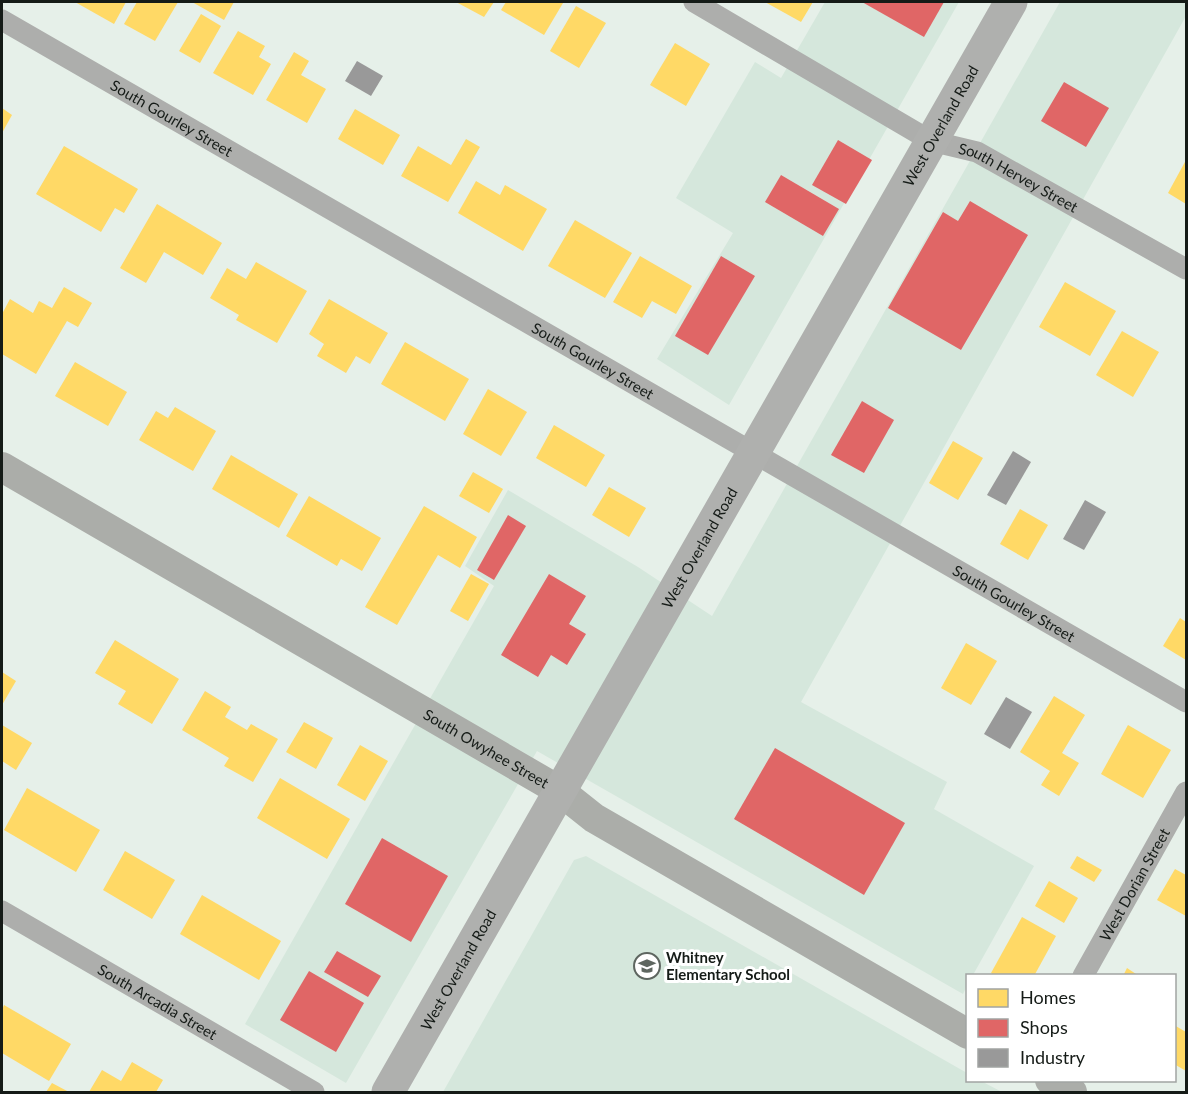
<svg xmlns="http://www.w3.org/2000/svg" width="1188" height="1094" viewBox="0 0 1188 1094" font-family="Lato,sans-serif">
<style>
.built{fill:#d5e7dc}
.homes{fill:#ffd966}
.shops{fill:#e06666}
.industry{fill:#999}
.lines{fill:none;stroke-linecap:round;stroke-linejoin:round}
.street{stroke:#adaeac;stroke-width:21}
.secondary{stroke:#abada9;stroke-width:30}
.primary{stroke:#afb0ae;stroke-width:33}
.labels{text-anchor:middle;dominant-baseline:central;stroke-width:6;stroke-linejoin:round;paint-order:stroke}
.street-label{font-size:15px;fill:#151b17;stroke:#fff}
.poi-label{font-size:15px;font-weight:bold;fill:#151b17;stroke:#fff;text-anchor:start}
</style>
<rect width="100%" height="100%" fill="#e6f0e9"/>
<g class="built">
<polygon points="825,2 959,2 729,405 657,359 733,233 676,198 755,62 781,78"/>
<polygon points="1060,2 1186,2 1186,16 801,702 947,782 934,809 1034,866 973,975 968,976 967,986 963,994 537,751 346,1083 245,1024 494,586 465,566 508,490 638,567 712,616"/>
<polygon points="586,856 967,1073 968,1080 981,1081 1002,1092 443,1092 574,860"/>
</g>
<g class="homes">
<polygon points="75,2 126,2 114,24"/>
<polygon points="137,2 178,2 155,41 124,24"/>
<polygon points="192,2 234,2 224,20"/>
<polygon points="456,2 494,2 484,17"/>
<polygon points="506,2 561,2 563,3 544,35 501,10"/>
<polygon points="765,2 813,2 801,22"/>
<polygon points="576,6 606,23 579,68 550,51"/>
<polygon points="201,14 221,26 200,63 179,51"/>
<polygon points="238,31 265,46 259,57 271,64 253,95 213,73"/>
<polygon points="675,43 710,64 686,106 650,85"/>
<polygon points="294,52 309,61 301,75 326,89 307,123 266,100"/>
<polygon points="2,108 12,115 2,133"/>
<polygon points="355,109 400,135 383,165 338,139"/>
<polygon points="466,139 480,147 448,202 401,176 418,146 451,165"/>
<polygon points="64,146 138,189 124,213 115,208 101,232 36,194"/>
<polygon points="1186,160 1186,204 1168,193"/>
<polygon points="476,181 500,195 505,185 547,209 523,251 458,213"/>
<polygon points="157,204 222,243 203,275 164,252 146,283 120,268"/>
<polygon points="575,220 632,253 605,298 548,266"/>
<polygon points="640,256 692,286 676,314 652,301 642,318 613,302"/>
<polygon points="256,262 307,291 277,343 236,320 239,315 210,298 227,268 246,279"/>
<polygon points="1065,282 1116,311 1090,356 1039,327"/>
<polygon points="64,287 92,303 78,327 67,321 36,374 2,354 2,314 10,299 33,313 39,301 52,308"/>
<polygon points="329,299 388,333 370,364 356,356 346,373 317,356 324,344 309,334"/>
<polygon points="1122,331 1159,352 1133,397 1096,375"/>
<polygon points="405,342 469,379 445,421 381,384"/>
<polygon points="75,362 127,392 108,426 55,396"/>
<polygon points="488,389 527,412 501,456 463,434"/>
<polygon points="175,407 216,431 193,471 139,440 156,411 168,418"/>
<polygon points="554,425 605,455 586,487 536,458"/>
<polygon points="953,441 983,458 958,500 929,483"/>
<polygon points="231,455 298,494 279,528 212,489"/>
<polygon points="473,472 503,489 489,513 459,496"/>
<polygon points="609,487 646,508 629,537 592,515"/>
<polygon points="309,496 381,538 362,571 341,559 337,566 286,536"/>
<polygon points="424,506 477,537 460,568 438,555 397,625 365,607"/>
<polygon points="1020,509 1048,525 1028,560 1000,544"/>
<polygon points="471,574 489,584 468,621 450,611"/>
<polygon points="1180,618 1186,622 1186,660 1163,646"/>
<polygon points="115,640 179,679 152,724 118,704 126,691 95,673"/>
<polygon points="966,643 997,661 971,705 941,688"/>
<polygon points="2,672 16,681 2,705"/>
<polygon points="205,691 231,707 225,717 247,730 251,724 278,739 253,782 224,766 229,758 182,730"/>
<polygon points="1054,696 1085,715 1062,753 1079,763 1059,796 1041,785 1050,771 1020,752"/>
<polygon points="304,722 333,738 316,769 286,752"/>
<polygon points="2,725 32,743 16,770 2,761"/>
<polygon points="1128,725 1171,750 1143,798 1101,774"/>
<polygon points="360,745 388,761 365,801 337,785"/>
<polygon points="280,778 350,819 327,859 257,818"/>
<polygon points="27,788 100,830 76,872 4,830"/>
<polygon points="125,851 175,880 152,919 103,890"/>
<polygon points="1077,856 1102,870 1094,882 1070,868"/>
<polygon points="1175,869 1186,875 1186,916 1157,900"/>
<polygon points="1049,881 1078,898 1064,923 1035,906"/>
<polygon points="202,895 281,941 259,980 180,934"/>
<polygon points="1022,917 1056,936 1034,976 995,976 991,973"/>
<polygon points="1127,968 1139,976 1123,976"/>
<polygon points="4,1005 71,1044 49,1081 2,1053 2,1010"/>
<polygon points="1174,1025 1186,1032 1186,1071 1174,1064"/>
<polygon points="132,1062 163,1080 156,1092 89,1092 102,1070 121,1081"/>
<polygon points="52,1083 69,1092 46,1092"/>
</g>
<g class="shops">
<polygon points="862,2 944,2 924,37"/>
<polygon points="1064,82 1109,108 1086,147 1041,121"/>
<polygon points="838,140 872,160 846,204 812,185"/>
<polygon points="781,175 839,209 823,236 765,202"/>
<polygon points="970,201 1028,235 961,350 888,308 943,212 958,221"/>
<polygon points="721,256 755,276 708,355 675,336"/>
<polygon points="862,401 894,420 864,473 831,455"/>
<polygon points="508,515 526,526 494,580 477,570"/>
<polygon points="549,574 586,596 569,624 586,634 567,665 551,655 538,677 501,655"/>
<polygon points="775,748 905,823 864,895 734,819"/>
<polygon points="382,838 448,876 411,942 345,904"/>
<polygon points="337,951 381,976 368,997 324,972"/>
<polygon points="309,971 364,1003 336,1052 280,1020"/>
</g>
<g class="industry">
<polygon points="357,61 383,76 371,96 345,81"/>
<polygon points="1013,451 1031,462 1006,505 987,495"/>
<polygon points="1085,500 1106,512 1084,550 1063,539"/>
<polygon points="1006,697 1032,712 1010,749 984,734"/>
</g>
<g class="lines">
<g class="street">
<path id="s1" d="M694,2L931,141L977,152L1186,269"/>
<path id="s2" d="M2,20L1186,702"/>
<path id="s3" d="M2,911L314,1092"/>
<path id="s4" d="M1083,976L1186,792"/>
</g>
<g class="secondary">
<path id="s5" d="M2,467L560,791L594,818L968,1034"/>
<polyline points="1050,1080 1072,1092"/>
</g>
<path class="primary" id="s6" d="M388,1092L1011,2"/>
</g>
<defs>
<symbol id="school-ring" viewBox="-11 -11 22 22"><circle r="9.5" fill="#fff" stroke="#5e6660" stroke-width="1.5"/><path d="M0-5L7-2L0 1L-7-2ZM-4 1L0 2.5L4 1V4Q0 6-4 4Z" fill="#5e6660"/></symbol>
</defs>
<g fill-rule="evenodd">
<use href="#school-ring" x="632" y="951" width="30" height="30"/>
</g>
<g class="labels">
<g class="street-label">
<text stroke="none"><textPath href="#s2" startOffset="196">South Gourley Street</textPath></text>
<text stroke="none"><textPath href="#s6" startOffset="1113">West Overland Road</textPath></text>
<text stroke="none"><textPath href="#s1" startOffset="370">South Hervey Street</textPath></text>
<text stroke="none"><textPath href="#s2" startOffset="682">South Gourley Street</textPath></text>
<text stroke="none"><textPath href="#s6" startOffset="627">West Overland Road</textPath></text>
<text stroke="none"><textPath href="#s2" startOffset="1168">South Gourley Street</textPath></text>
<text stroke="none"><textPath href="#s5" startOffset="560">South Owyhee Street</textPath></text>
<text stroke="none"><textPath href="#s4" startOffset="105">West Dorian Street</textPath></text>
<text stroke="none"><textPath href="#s6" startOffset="141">West Overland Road</textPath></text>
<text stroke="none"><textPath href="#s3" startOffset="180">South Arcadia Street</textPath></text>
</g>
<g class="poi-label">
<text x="666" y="957">Whitney<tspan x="666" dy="17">Elementary School</tspan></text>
</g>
</g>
<rect width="1188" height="1094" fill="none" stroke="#151b17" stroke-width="6"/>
<rect x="966" y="974" width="210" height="108" fill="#ffffff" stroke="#a1a4a2" stroke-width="1.5"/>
<rect x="978" y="989" width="30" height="18" fill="#ffd966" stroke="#a1a4a2" stroke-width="1.5"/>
<text x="1020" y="1004" font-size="18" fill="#151b17">Homes</text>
<rect x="978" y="1019" width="30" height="18" fill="#e06666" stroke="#a1a4a2" stroke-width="1.5"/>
<text x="1020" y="1034" font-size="18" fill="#151b17">Shops</text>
<rect x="978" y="1049" width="30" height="18" fill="#999999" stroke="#a1a4a2" stroke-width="1.5"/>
<text x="1020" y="1064" font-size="18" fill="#151b17">Industry</text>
</svg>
